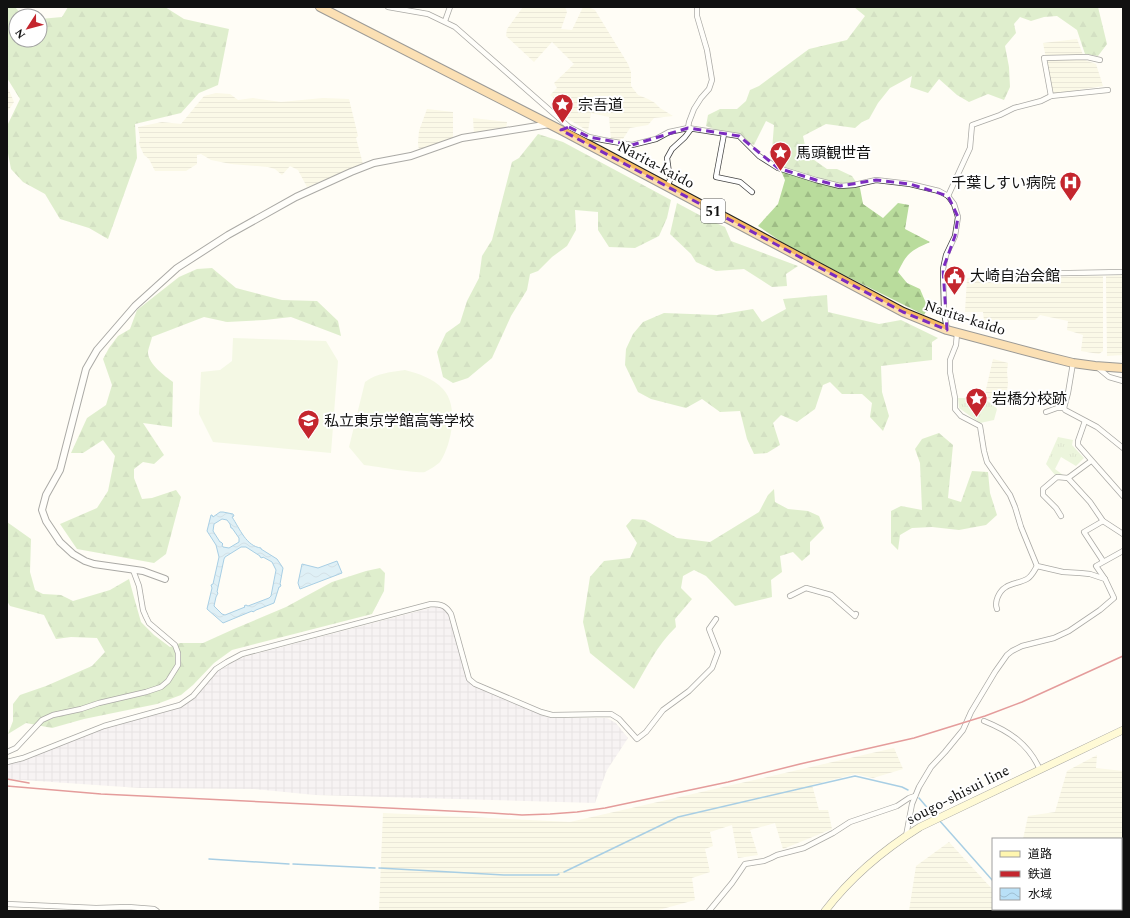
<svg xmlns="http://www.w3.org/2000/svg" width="1130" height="918" viewBox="0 0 1130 918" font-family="Spectral,'Noto Sans JP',serif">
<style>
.industrial{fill:url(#industrial-grid)}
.farmland{fill:url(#farmland-rules)}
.grass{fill:url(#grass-tufts)}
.forest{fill:url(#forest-firs)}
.pitch{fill:#e6f2cf}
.water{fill:url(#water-waves);stroke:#3f96cf;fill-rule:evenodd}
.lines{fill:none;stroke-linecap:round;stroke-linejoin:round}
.stream{stroke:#3f96cf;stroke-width:1.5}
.minor-casing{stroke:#444;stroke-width:6}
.tertiary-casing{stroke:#444;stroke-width:8}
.secondary-casing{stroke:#333;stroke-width:8}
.trunk-casing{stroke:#222;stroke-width:10}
.minor{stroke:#fff;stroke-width:4.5}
.tertiary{stroke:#fff;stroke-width:6}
.secondary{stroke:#fff6b0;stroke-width:7}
.trunk{stroke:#f7bc64;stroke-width:8}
.rail{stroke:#c4262e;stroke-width:1.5}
.marked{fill:none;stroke:#7b2cbf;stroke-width:3;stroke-dasharray:8 5;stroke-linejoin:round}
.labels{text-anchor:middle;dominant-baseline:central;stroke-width:4;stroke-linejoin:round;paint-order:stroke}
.shield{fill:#fff;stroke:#585858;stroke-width:1}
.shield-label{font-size:14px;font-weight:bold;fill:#111}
.poi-label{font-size:15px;fill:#111;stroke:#fff;text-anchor:start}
.street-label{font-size:15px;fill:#111;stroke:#fff}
</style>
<defs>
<pattern id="industrial-grid" width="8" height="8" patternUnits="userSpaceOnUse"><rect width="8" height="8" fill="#eee6ef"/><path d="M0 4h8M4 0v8" fill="none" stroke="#cbc4cc"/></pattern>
<pattern id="farmland-rules" width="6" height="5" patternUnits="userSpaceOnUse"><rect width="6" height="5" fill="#f6f3d4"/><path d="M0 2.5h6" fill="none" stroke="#d2cfb5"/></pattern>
<pattern id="grass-tufts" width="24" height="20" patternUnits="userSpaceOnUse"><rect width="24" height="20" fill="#d5ebbd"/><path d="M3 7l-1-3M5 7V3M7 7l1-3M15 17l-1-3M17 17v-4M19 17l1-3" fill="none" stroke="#b6c8a1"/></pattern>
<pattern id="forest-firs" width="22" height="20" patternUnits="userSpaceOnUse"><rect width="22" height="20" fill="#b9dc9c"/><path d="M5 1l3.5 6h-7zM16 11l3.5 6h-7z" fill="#9ebc85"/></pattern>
<pattern id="water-waves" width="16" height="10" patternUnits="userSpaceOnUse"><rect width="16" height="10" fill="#b9e0f7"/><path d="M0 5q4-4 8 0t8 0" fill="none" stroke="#9ebfd3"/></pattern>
</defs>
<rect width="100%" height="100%" fill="#fffdf5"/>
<polygon class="industrial" points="439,606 447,611 451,616 467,679 474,686 544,716 554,718 607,718 616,723 628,738 607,770 595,803 315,795 254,789 140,788 7,779 7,764 23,761 88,733 173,710 184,706 192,699 219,670 240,658 434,607"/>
<g class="farmland">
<polygon points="523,7 565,7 567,12 561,29 572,30 583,7 588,7 595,10 628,64 631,72 631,86 638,95 648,99 655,103 660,108 673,116 654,118 648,125 630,128 621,142 611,139 609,117 591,113 588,131 566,118 563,106 550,95 557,88 554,83 574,64 552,42 534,62 506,36 507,29"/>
<polygon points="1077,39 1085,60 1096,64 1103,86 1053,94 1043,43"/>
<polygon points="7,86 14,102 7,112"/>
<polygon points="216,93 230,94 238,100 253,98 281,102 323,98 349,99 358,136 356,138 363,164 307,187 298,170 290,166 282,175 275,169 268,167 231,164 211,160 201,154 197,155 197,164 186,171 155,171 149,159 144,155 139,144 140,138 138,127 162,122 181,124 204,96"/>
<polygon points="427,109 453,112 453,138 419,151 418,143 419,131"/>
<polygon points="473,118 507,122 506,129 474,134"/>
<polygon points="1123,275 1123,355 1107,356 1106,276"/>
<polygon points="1103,276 1103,351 1099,354 1081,351 1083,335 1067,330 1068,321 1040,315 1035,320 984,320 983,312 965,312 967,278"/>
<polygon points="993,359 1008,363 1007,371 1008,384 1006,396 1017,397 1015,405 984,398"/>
<polygon points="894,748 903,769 873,778 855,774 812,785 819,810 828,810 832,829 783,849 775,823 750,830 758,855 738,858 732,825 710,832 713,846 705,849 710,872 692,878 695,900 655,911 379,911 383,813 570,822"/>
<polygon points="1097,755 1096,768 1123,771 1123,911 909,911 916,866 949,842 993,890 993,909 1121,909 1121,839 1023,839 1028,816 1055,812 1067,771"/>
</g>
<g class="grass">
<path d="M958,398C972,398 988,396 997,409L994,420L980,423L959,408Z"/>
<polygon points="1058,437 1073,440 1072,445 1084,458 1076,466 1061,457 1055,469 1063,475 1055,475 1046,464"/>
</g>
<g class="forest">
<polygon points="7,7 15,7 23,16 16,16 16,40 40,40 40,19 62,17 68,7 165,7 184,19 229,29 218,85 199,93 181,113 135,124 137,158 108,239 89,228 60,219 45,194 23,182 11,169 7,148 7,126 20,99 7,78"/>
<path d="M854,7H1098L1107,44L1098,56L1085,54L1077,30L1057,16L1044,17L1031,21L1020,17L1014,24L1016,33L1005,46L1009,67L1010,87L1004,100L988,94L969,102L957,95L939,79L928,93L910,87L912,76L890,88L878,103L869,119L862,122L855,128L826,124L803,136L807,155L827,169H837L852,176L860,188L863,204L883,218L898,203L909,205L905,229L930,242C910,251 907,253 898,272L907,283L920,289L928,308L924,315L792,249L758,226L778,204L785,180L772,150L774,125L766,121L754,145L706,126L708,115L720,109H737L746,101L750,90L759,86L809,49L847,40L865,16Z"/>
<polygon points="538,134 563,142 671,200 667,218 659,236 635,248 609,247 598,230 598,212 575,210 576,230 567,246 552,257 538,271 530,274 527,290 511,316 492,358 468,378 453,383 443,377 437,352 446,333 460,323 467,301 479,278 482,256 492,240 512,162 519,158"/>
<polygon points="677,203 705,218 725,227 731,241 798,266 786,274 787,286 772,287 744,269 716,271 696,262 691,254 670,234"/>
<path d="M212,268L236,288L282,300L317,301L338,321L341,336L291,317L265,320L227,322L204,317L152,337C151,342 148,349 148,353C149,365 165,376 173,382L172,427L143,423L164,455L154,464L143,462L134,469V478L142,499L152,498L176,490L181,497L166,554L154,563L77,549L60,524L97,508L108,491L115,456L103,440L83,453H71L87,418L106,405L112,385L103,359L109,348L118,336L130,329L137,310L179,277L197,269Z"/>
<polygon points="827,295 828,312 879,324 901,320 938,338 932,342 932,360 881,366 882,392 889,416 883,431 870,417 872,403 862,394 842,394 830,382 823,385 815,409 797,422 781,415 773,423 780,445 767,453 754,454 747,439 740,411 720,412 702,399 686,408 651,399 638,392 625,365 626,349 633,334 643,322 664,313 717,315 753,309 762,322 786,309 783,299"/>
<polygon points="939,433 953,445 948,498 961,502 972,471 988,472 990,493 997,515 986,525 959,530 932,527 912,528 900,535 898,550 891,543 891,511 901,506 922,510 920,463 915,449 922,439"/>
<path d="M774,489L775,502L788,509L808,511L819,516L824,528L810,542V554L802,561L793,552L780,556L782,572L771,580L772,597L735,606L706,576L694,570L683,576L681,588L692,599L675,619L676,627C657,645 647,667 634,689L590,653L583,622L590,577L604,561L630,558L637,543L626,526L632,519L645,520L677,538L710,542L759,512L768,495Z"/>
<polygon points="7,522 31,539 30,572 35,590 43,594 61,595 73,601 110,590 129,579 135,601 141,622 154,635 170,647 180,643 203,643 234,629 286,607 332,582 366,571 380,568 385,573 384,591 372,614 232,650 214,663 193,685 181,695 157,704 84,719 52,728 26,723 8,734 13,721 13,704 20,695 46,686 92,666 105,652 97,638 71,637 56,639 44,615 10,606 7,601"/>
</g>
<g class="pitch">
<polygon points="233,338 326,341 338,361 331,453 213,442 199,414 201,372 220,370 232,361"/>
<path d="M405,370C419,374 433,378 443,389C459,406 452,444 440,462C437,465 429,470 425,472C419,474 373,466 364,465L349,447L365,382C377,373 391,372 405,370Z"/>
</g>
<g class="water">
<path d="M220,512H223L233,514L234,516L232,517C240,529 246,546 261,548V549L277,559L283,568L280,584L281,585L280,587H279L274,603L256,610L253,612L252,611L223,623L207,609L212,588L211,585L213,584L219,557L216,545L207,531L211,515H212L213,517ZM222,519L227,520L230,524L231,528H232L239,538V542L229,548L223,547L222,545L223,544L221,542H220L213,531L214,524ZM241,547H246L260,556V557L262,558L263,557L272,562L276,570L271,596L269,598L248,606L246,605L244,606L245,607L225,615L222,614L214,606L216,597L218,593L217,592L224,559L225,557Z"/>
<polygon points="337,561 342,573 300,589 298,583 302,564 318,568"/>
</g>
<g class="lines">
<g class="stream">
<polyline points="919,798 936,818"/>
<polyline points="939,820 993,881"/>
<polyline points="209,859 289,864"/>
<polyline points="293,864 375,868"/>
<polyline points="379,868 504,875 557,875 559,874"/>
<polyline points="564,872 678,817 855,776 902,787 908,790"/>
<polyline points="1018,909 1020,911"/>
</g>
<defs>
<g id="minor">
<polyline points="388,7 428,14 455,27 569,127 589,137 603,140 632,145 656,139 669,132 688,128 739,136 759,156 778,168 816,180 840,186 854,185 876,180 910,184 939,191 948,196 954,204 958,217 955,236 946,255 943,269 944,312 947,330"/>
<polyline points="445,21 450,7"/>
<polyline points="1051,96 1044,58 1087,57 1100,60"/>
<polyline points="688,128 689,122 694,109 701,98 709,89 712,80 707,50 697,16 697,7"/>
<polyline points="724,134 716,177 740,182 752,192"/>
<polyline points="667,187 670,180 667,158 672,149 685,137 691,129"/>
<polyline points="948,196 970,148 972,125 1000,115 1014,108 1041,101 1051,96 1108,90"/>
<polyline points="1017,274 1123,272"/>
<polyline points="1097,367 1109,377 1123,381"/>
<polyline points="1064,408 1068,393 1073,363"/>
<polyline points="1046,412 1057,408 1064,408 1065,410 1097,427 1123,448"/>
<polyline points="1085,421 1078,441 1078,445 1123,496"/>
<polyline points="1068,478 1090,502 1103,521 1123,534"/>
<polyline points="1061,516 1056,508 1043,495 1043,489 1057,477 1068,478 1091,461"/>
<polyline points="1103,521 1084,532 1103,561"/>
<polyline points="1105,579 1096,566 1123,551"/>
<polyline points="790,596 806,588 831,595 855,616 856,614"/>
<path d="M997,609C994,602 999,591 1006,587C1012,583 1020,583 1027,579C1032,576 1034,571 1037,566"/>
<path d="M984,721C1009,731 1029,744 1040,770"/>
<polyline points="7,752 16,748 42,720 53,715 81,709 99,703 146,692 161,687 168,681 178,665 178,653 175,645 149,623 146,617 143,610 139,586 133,570"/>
<path d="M7,762L23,758L104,726L180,705L193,696L216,669L227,662L242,654L431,604C442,604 446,606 451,614L469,679L475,684L541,712L552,715L611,714L619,719L637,739L646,732L663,710L689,691L712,668L718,652L709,629L716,619"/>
<polyline points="906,836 912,804 919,787 931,767 945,752 963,730 971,712 995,672 1007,655 1012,651 1022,646 1054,638 1069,631 1100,610 1114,598 1105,579 1090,574 1080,573 1063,572 1037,566 1021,527 1015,507 1010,495 987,462 984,451 980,426 961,416 955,409 955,398 950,372 950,360 956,345 957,333"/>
<polyline points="7,904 96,908 128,907 154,909 157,911"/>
<polyline points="709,911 732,883 745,864 764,861 771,858 777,855 804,848 833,833 850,822 897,806 909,798 915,796"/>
</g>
<polyline id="tertiary" points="165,579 143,571 94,564 85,561 73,554 60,542 46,521 42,510 46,495 60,470 86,369 97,350 135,306 177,268 228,235 296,197 351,172 374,163 411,156 462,138 550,124"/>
<path id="secondary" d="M825,911C851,877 883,850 920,827L1123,730"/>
<polyline id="trunk" points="320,7 561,130 903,312 947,330 1045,356 1073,363 1095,366 1123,368"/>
</defs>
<use href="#minor" class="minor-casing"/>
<use href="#tertiary" class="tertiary-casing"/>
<use href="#secondary" class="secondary-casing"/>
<use href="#trunk" class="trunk-casing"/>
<use href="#minor" class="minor"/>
<use href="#tertiary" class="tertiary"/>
<use href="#secondary" class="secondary"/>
<use href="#trunk" class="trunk"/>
<g class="rail">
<polyline points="7,779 29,783"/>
<polyline points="7,786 101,794 491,813 522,815 550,814 577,812 605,808 728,782 800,764 914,738 985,716 1022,702 1123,656"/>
</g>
</g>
<path d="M0 0H1130V918H0ZM569,127L589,137L632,145L688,128L739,136L778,168L816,180L840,186L876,180L910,184L948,196L958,217L955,236L943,269L947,330L903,312L561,130Z" fill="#fffdf5" fill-opacity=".55" fill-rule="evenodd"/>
<path class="marked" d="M569,127L589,137L632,145L688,128L739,136L778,168L816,180L840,186L876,180L910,184L948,196L958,217L955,236L943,269L947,330L903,312L561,130Z"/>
<defs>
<symbol id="sight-pin" viewBox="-11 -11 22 30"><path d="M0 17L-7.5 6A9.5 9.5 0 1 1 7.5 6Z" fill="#c4262e" stroke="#fff"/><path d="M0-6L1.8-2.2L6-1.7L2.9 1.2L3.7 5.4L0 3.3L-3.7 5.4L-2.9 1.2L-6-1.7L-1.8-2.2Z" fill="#fff"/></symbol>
<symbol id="hospital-pin" viewBox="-11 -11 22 30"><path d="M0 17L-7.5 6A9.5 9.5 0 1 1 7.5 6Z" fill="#c4262e" stroke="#fff"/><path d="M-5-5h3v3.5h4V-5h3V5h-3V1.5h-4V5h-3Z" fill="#fff"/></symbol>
<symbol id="civic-pin" viewBox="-11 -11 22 30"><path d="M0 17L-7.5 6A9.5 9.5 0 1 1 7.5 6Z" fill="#c4262e" stroke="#fff"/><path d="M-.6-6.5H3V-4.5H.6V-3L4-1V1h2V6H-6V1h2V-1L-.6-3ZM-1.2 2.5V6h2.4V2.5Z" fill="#fff"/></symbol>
<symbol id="school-pin" viewBox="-11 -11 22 30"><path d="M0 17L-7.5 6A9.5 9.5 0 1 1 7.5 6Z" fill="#c4262e" stroke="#fff"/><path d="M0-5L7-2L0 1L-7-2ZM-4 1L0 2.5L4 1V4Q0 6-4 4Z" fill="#fff"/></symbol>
</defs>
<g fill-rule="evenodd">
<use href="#sight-pin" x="550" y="92" width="25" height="34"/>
<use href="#sight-pin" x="768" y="140" width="25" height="34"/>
<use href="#hospital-pin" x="1058" y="170" width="25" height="34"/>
<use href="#civic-pin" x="942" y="264" width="25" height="34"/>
<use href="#sight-pin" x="964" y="386" width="25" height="34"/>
<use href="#school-pin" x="296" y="408" width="25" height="34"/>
</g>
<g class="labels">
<rect class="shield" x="701" y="199" width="24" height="24" rx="3"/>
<g class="shield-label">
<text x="713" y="211">51</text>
</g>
<g class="poi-label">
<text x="578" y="105">宗吾道</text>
<text x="796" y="153">馬頭観世音</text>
<text x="1056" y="183" text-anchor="end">千葉しすい病院</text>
<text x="970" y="276">大崎自治会館</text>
<text x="992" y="399">岩橋分校跡</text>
<text x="324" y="421">私立東京学館高等学校</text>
</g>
<g class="street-label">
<text transform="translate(656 165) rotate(28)">Narita-kaido</text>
<text transform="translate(965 318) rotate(18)">Narita-kaido</text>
<text transform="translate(958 795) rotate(-27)">sougo-shisui line</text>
</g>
</g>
<rect width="1130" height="918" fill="none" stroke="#111111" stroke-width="16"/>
<rect x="992" y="838" width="130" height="72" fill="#ffffff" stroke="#a0a0a0"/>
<rect x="1000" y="851" width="20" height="6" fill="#fff6b0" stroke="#a0a0a0"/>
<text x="1028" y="858" font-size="12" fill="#111111">道路</text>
<rect x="1000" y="871" width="20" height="6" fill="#c4262e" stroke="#a0a0a0"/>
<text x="1028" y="878" font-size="12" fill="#111111">鉄道</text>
<rect x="1000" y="888" width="20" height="12" fill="url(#water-waves)" stroke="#a0a0a0"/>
<text x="1028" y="898" font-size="12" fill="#111111">水域</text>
<g transform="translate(28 28) rotate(234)"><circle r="19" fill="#ffffff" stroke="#a0a0a0"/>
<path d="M0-3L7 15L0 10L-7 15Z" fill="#c4262e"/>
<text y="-6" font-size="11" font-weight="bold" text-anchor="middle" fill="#111111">N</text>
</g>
</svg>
